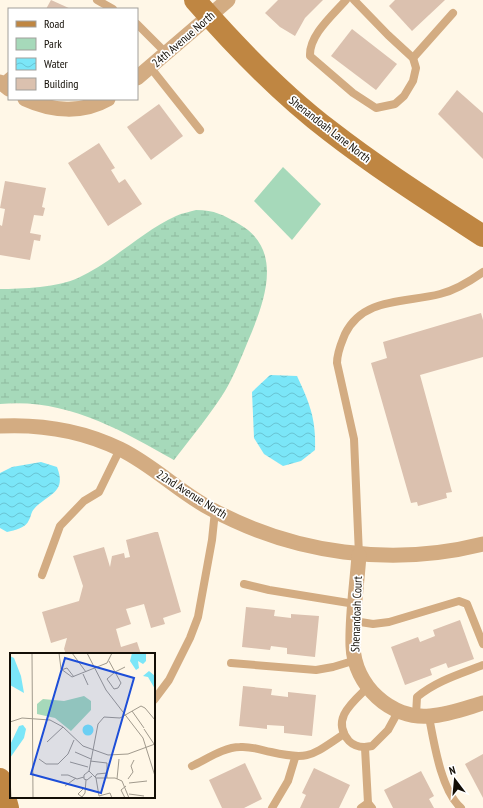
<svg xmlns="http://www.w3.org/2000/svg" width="483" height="808" viewBox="0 0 483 808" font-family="'PT Sans Narrow',sans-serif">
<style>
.wetland{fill:url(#wetland-marsh)}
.park{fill:#a6d9ba}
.water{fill:url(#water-waves)}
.building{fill:#dbc1af}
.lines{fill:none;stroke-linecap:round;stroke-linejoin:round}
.lane{stroke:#d3ac82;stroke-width:8}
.street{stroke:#d3ac82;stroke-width:15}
.secondary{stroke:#bf8642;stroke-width:22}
.labels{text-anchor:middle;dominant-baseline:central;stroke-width:3.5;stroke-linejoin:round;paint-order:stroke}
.street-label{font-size:12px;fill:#130e06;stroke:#fff}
.inset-road{fill:none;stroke:#a19a8d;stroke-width:1}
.view{fill:#1d4ed8;fill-opacity:0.15;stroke:#1d4ed8;stroke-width:2}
.inset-edge{fill:none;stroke:#130e06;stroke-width:2}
</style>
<defs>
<pattern id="wetland-marsh" width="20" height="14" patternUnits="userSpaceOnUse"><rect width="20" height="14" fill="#a6d9ba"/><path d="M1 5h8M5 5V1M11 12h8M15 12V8" fill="none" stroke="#8eb99e"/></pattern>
<pattern id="water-waves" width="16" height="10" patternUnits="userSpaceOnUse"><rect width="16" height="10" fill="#7be6f8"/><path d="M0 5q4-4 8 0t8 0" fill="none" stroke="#69c4d3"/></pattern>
</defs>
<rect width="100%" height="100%" fill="#fff7e7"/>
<path class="wetland" d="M196,210C215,210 223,215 239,224C285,250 264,303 248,341C241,358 234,376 225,391C210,415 191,438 174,460C119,429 66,398 0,404V289C21,289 60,287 78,278C113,262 141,232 176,216C182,213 190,212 196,210Z"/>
<polygon class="park" points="283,167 321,204 292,240 254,201"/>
<g class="water">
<path d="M270,375L297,376C310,404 316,419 315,450L301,461L283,466L264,454L254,438L252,392Z"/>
<path d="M41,462L57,467C67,493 49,493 34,509C31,512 31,517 29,520C26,528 15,530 7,532L0,528V473L12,467Z"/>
</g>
<g class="building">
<polygon points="51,0 71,9 46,9"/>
<polygon points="278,0 323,0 305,18 295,36 280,27 265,13"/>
<polygon points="395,0 445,0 412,31 389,6"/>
<polygon points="352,29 397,64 376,90 331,56"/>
<polygon points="457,90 483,113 483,159 438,114"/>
<polygon points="159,104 183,136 151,160 127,127"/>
<polygon points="99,143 115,168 111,170 119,183 125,179 142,204 108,226 68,163"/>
<polygon points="5,181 46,188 42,207 45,208 43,216 34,215 30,233 41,235 40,241 34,240 30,260 0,255 0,225 2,226 5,209 0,208"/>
<polygon points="481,313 483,320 483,357 420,375 452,492 446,493 447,498 418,506 417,502 411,503 371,363 387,358 383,342"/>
<polygon points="155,532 158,532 181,612 163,618 165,624 151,628 144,604 126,609 131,624 116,629 121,647 137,642 141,654 66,654 64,649 67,638 51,643 42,612 79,601 83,586 73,556 104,547 110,567 112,556 124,553 125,558 130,557 126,540"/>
<polygon points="246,607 275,610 274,616 291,618 291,614 319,616 315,657 287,654 287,648 271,646 270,650 242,647"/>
<polygon points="460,620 474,659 448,668 446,663 430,669 432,675 405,685 391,647 418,637 420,642 435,636 433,630"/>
<polygon points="243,686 272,689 271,695 288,697 288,692 316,695 312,736 284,733 284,726 267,725 267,729 239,726"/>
<polygon points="483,754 483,798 465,764"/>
<polygon points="245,763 262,799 244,808 222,808 209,780"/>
<polygon points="314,768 350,785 339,808 300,808 306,795 302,793"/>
<polygon points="421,771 434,796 429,799 434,808 393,808 384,790"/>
</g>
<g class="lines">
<g class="lane">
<polyline points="97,0 113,9"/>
<path d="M346,0C333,15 309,35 310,56L353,93L376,108L395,104L404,96L413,81L416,68L413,58L388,35L354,0"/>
<polyline points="137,24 166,53"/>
<polyline points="413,58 453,13"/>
<polyline points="150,67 200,130"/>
<polyline points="1,83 9,76"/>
<path d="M359,555L354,439L337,363C337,352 341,344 345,334C363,297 405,303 440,294C456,290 469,282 483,272"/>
<polyline points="42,575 60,526 84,501 99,492 120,449"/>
<polyline points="244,584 269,590 355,604"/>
<polyline points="354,621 373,624 389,622 459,601 467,604 483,644"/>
<polyline points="231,663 316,670 333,667 356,660"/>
<path d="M368,687C353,702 330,719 349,741C355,747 363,748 372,746L388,730L399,710"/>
<polyline points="154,700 169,680 190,638 198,617 212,540 215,511"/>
<path d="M416,715L417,697C436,681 460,674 483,665"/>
<path d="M429,717C434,743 441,790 461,808"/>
<polyline points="365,748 368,803 372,808"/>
<path d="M192,766C207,759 224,747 240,747C251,746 261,750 271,752C310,761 312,755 344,734"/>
<polyline points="272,808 288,781 295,758"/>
<polyline points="361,808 368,803"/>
</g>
<g class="street">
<polyline points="137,78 228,0"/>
<polyline points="0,82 9,89"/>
<path d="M25,99C51,111 82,114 108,99"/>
<path d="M0,426C41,424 83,431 120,449C153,465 179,492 211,509C294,554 392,567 483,544"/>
<path d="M359,555C357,585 352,616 353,646C354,685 391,720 430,716C448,715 466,708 483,703"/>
</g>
<g class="secondary">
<path d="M195,0C236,47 280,93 330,131C379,169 431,202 483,236"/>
<polyline points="0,779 8,808"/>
</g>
</g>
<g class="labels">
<g class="street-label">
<text transform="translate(183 39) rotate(-41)">24th Avenue North</text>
<text transform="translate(330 129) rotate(38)">Shenandoah Lane North</text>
<text transform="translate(192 494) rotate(32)">22nd Avenue North</text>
<text transform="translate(356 614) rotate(-88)">Shenandoah Court</text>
</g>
</g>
<g transform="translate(10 653)">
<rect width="145" height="145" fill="#fff7e7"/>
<path d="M74,43L81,48V57L61,78L45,65L27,61V51L33,46L54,48Z" fill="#a6d9ba"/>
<path d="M122,0H136V8L133,11L128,8L129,15L126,17L120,8ZM0,3L4,5L11,23L14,40L0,32ZM139,18L145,23V36L138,24L133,23ZM72.5 77a5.5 5.5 0 1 1 11 0a5.5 5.5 0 1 1-11 0ZM13,72L16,76L14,85L0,105V92L9,73Z" fill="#7be6f8"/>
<path class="inset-road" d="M22,0L23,145M49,0L51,16L62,24L97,10L102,0M62,0L76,19M77,0L96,37L133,85L145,123M99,8L105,19L97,26L104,36L108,35L111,30L105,19L115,14M51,17L57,15L64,24M73,21L78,32M122,58L134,75M0,69L12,65L40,67L53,74L73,93L98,102L118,101L145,91M134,76L144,91M37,89L53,74M65,99L81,106M29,106L36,111H48L58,101L64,87M80,108L97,110V125M60,109L78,114M79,118L74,122V126L77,127L82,123M51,122H58L67,126L74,124M0,123L1,145M85,124L87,121L97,120M86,125L89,143L100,140L102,145M107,126L109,106M118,126L123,119L121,113L124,107M119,130L137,128M55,133L66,125M74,135L68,141L72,144L75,140L76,127M119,141L134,143M115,145L111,137L116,133M119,145L112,128L105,125H86L79,118L88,71L94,64L110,65L131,53L135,55L145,67"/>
<path class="view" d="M55,5L124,25L91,140L21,121Z"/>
<rect width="145" height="145" class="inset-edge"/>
</g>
<rect x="8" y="8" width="130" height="92" fill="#ffffff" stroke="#a19f9b"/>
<rect x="16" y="21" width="20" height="6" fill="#bf8642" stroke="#a19f9b"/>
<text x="44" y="28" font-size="12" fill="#130e06">Road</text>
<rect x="16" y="38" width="20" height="12" fill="#a6d9ba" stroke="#a19f9b"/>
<text x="44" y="48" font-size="12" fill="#130e06">Park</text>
<rect x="16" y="58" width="20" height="12" fill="url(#water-waves)" stroke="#a19f9b"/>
<text x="44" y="68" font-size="12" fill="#130e06">Water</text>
<rect x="16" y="78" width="20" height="12" fill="#dbc1af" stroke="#a19f9b"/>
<text x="44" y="88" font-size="12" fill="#130e06">Building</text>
<g transform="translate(455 780) rotate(344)" stroke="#ffffff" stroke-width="3" paint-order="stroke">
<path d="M0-3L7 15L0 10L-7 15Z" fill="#130e06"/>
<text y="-6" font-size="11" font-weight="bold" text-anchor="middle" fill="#130e06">N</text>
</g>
</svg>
